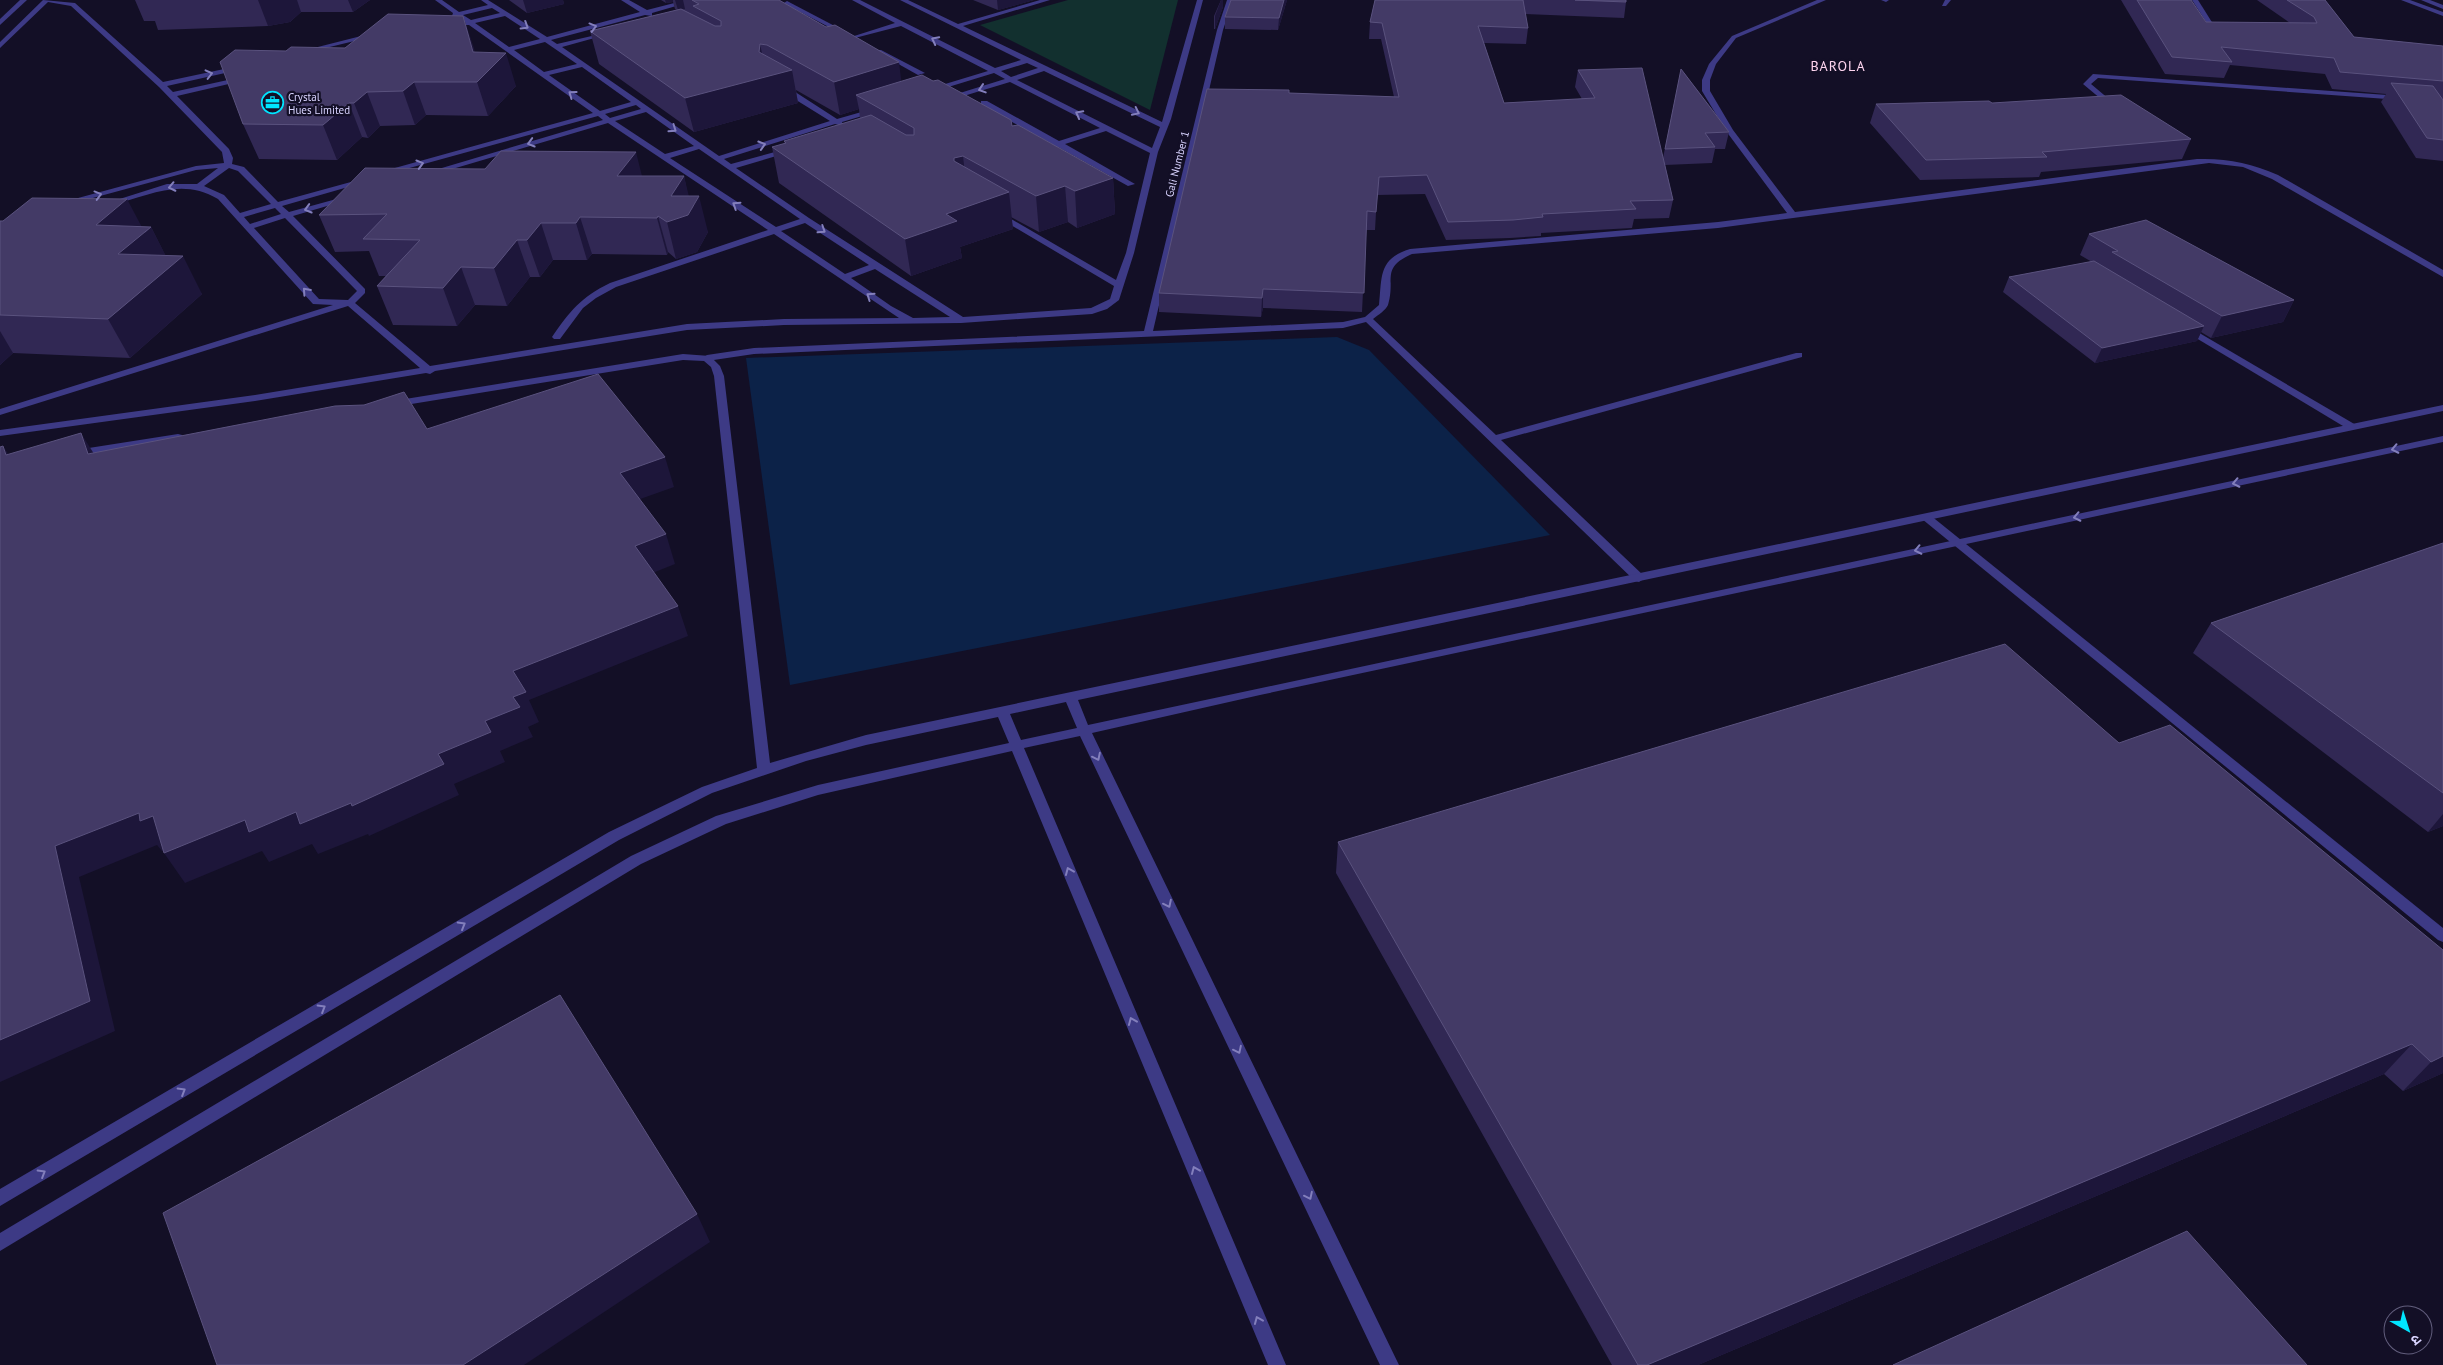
<svg xmlns="http://www.w3.org/2000/svg" width="2443" height="1365" viewBox="0 0 2443 1365" font-family="'PT Sans','Noto Sans Devanagari',sans-serif">
<style>
.green{fill:#12302f}
.water{fill:#0c2248}
.lines{fill:none;stroke-linecap:round;stroke-linejoin:round}
.service{fill:#3d3a85;fill-rule:evenodd}
.minor{fill:#3d3a85;fill-rule:evenodd}
.tertiary{fill:#3d3a85;fill-rule:evenodd}
.wall{fill:#312854}
.shaded-wall{fill:#1d163a}
.building{fill:#433a66;stroke:#5a527e}
.oneway{stroke:#837fbc}
.labels{text-anchor:middle;dominant-baseline:central;stroke-width:4.5;stroke-linejoin:round;paint-order:stroke}
.far-poi-label{font-size:11px;fill:#d9d4ff;stroke:#130f26;text-anchor:start}
.far-street-label{font-size:11px;fill:#d9d4ff;stroke:#130f26}
.far-quarter-label{font-size:14px;letter-spacing:1px;fill:#ffd6f0;stroke:#130f26}
</style>
<rect width="100%" height="100%" fill="#130f26"/>
<polygon class="green" points="1068,0 1178,0 1150,110 980,25"/>
<polygon class="water" points="1337,337 1369,350 1550,535 790,685 746,358"/>
<g class="lines">
<g class="service">
<path d="M43,0L75,3L163,82L243,65V69L167,86L173,92L246,76V80L177,96L229,149L233,158L232,164L244,167L278,202L369,177V181L282,206L289,212L351,195V199L293,216L365,289V293L355,303L430,366L687,324L784,319L899,318L774,234L616,287L596,298L583,308L560,339H554L552,337C570,311 581,297 610,283L768,230L608,123L432,175L425,173L603,120L598,116L384,175V171L593,113L469,25H462V23L465,22L457,16H452L453,13L435,0H442L459,12L488,5L481,0H488L547,37L640,12L621,0H629L647,10L686,0H697L652,13V16L645,15L551,40L557,44L609,32V34L562,47L719,156L830,121L780,90V86H786L837,119L879,107V111L842,122L843,126L835,124L724,159L731,164L793,147V151L736,168L809,218L963,317L1091,308L1110,299L1114,286L994,215L1001,213L1116,280L1126,253L1150,153L1106,131L1065,144L1135,184L1128,186L1058,147H1052V144L981,105V101H987L1059,141L1100,128L1010,82L947,101V97L1005,79L994,73L932,92V88L988,71L901,26L851,39V37L895,23L852,0H860L995,68L1021,60L900,0H908L958,24L1040,0H1050L963,26L1162,122L1197,0H1203L1171,119L1158,152L1134,253L1119,300L1107,309L1092,314L961,323L784,325L687,330L435,371L430,374L426,373L255,401L0,436V430L255,395L420,368L348,306L0,415V409L333,305L313,304L218,199C181,177 149,196 111,205L107,203L167,184H197L218,168L196,170L67,205V201L196,166L224,163L222,152L159,87L71,6L48,2L0,48V42ZM492,8L500,13L471,20L463,15ZM505,16L540,39L509,47L475,23ZM545,42L577,64L544,72L514,50ZM1027,63L1038,68L1011,77L1001,71ZM582,67L631,102L600,111L549,75ZM1044,71L1160,127L1152,148L1017,80ZM636,105L641,109L610,118L605,114ZM646,112L694,146L665,154L615,121ZM699,149L800,219L776,227L670,158ZM229,168L238,171L271,204L240,213L224,195L204,186ZM275,208L281,214L250,224L244,217ZM285,218L357,291L348,300L319,299L254,228ZM805,223L869,265L845,274L781,231ZM875,269L950,317L913,318L891,306L851,278Z"/>
<polygon points="2421,0 2430,0 2443,5 2443,9"/>
<polygon points="787,1 848,33 849,34 844,35 785,4 784,3"/>
<polygon points="373,33 375,34 375,36 305,53 302,51"/>
<polygon points="877,50 881,50 925,73 918,75 877,52"/>
<polygon points="1926,514 1930,515 2443,928 2443,942 2438,940 1922,519 1920,517 1922,515"/>
</g>
<g class="minor">
<path d="M1227,0H1233L1223,30L1153,331L1343,322L1365,317L1379,305C1382,277 1378,259 1410,249L1718,222L1787,213L1726,131L1702,91V80L1709,64L1732,36L1817,0H1826L1736,38L1716,64L1710,80V91L1733,130L1795,212L2197,159C2227,158 2251,163 2278,175L2443,270V277L2272,179L2243,167L2209,163L1718,228L1412,254C1380,268 1396,279 1388,305C1386,310 1378,315 1373,319L1496,435L1796,353H1802V357L1501,440L1643,575L1645,578L1639,582L1635,581L1366,322L1343,328L754,354L707,361L702,358L707,355L754,348L1144,331L1217,30Z"/>
<polygon points="1881,0 1889,0 1886,2"/>
<polygon points="1945,0 1951,0 1946,6 1942,6"/>
<polygon points="2192,0 2198,0 2215,27 2214,28 2210,28"/>
<polygon points="2401,0 2410,0 2443,12 2443,16"/>
<polygon points="2093,74 2401,96 2405,98 2401,100 2098,78 2091,84 2116,105 2116,109 2113,109 2083,84"/>
<polygon points="2184,324 2356,425 2357,427 2356,429 2348,429 2181,329 2181,325"/>
</g>
<g class="tertiary">
<polygon points="20,0 27,0 0,25 0,19"/>
<path d="M683,354L710,356L720,366L724,376L770,763L866,735L2443,405V411L1078,700L1088,725L2443,436V442L1260,695L1092,733L1399,1365H1380L1080,736L1024,748L1286,1365H1268L1012,751L818,795L726,824L641,864L0,1251V1233L631,856L716,816L818,785L1009,743L998,717L866,745L806,761L712,793L619,840L0,1206V1189L609,832L702,787L757,768L714,376L711,367L704,361L683,360L393,407L388,404L393,401ZM1066,702L1077,728L1021,740L1010,714Z"/>
<polygon points="178,434 182,435 182,439 76,456 71,453 76,450"/>
</g>
</g>
<g class="wall">
<polygon points="135,0 370,0 353,12 301,12 290,22 268,26 158,30 155,21 144,21"/>
<polygon points="509,0 563,0 564,4 527,13"/>
<polygon points="661,0 779,0 901,82 1012,126 1113,178 1115,214 1077,228 1068,222 1039,232 1011,217 1013,229 960,247 962,258 911,276 779,183 772,147 785,144 784,141 860,119 859,109 840,115 796,90 798,103 694,132 599,64 590,31 677,10 675,9 673,2 666,3"/>
<polygon points="973,0 1034,0 998,10"/>
<polygon points="1221,0 1223,0 1223,7 1215,29 1214,29 1214,16"/>
<polygon points="1231,0 1287,0 1278,30 1225,29 1225,17"/>
<polygon points="1375,0 1626,0 1626,2 1624,18 1525,14 1528,28 1526,44 1484,43 1504,103 1582,99 1575,87 1578,70 1663,158 1681,69 1729,132 1725,149 1715,149 1712,163 1665,165 1673,200 1669,218 1634,219 1632,228 1541,233 1541,236 1510,238 1446,240 1425,194 1377,195 1375,230 1366,230 1362,312 1263,308 1261,317 1159,312 1159,293 1289,93 1394,97 1381,39 1369,39 1370,22"/>
<polygon points="2121,0 2191,0 2206,22 2290,23 2257,0 2325,0 2354,37 2443,46 2443,99 2442,99 2443,100 2443,161 2416,158 2381,102 2386,94 2332,89 2325,74 2230,65 2224,78 2165,74"/>
<polygon points="286,51 475,52 516,86 488,116 426,115 415,125 380,126 368,138 362,137 337,160 259,159 243,124"/>
<polygon points="1992,103 2191,139 2182,159 2041,172 2039,177 1920,180 1870,123 1876,104"/>
<polygon points="642,176 684,176 688,196 708,232 697,252 676,259 668,252 667,255 592,254 587,260 553,260 540,277 530,277 507,306 475,305 457,326 393,325 377,286 386,276 379,276 369,251 335,252 319,215"/>
<polygon points="0,221 151,227 165,255 202,294 130,358 13,353 0,365"/>
<polygon points="2089,234 2294,300 2283,322 2211,338 2201,332 2197,341 2095,363 2003,292 2009,277 2092,262 2080,255"/>
<polygon points="2443,543 2443,826 2428,832 2193,653 2211,623"/>
<polygon points="2119,743 2443,950 2443,1073 2403,1091 2384,1074 1698,1365 1612,1365 1336,873 1338,842"/>
</g>
<g class="shaded-wall">
<polygon points="258,0 297,0 301,12 290,22 268,26"/>
<polygon points="348,0 370,0 353,12"/>
<polygon points="523,0 563,0 564,4 527,13"/>
<polygon points="665,0 673,0 673,2 666,3"/>
<polygon points="675,0 683,0 685,9 678,10"/>
<polygon points="997,0 1034,0 998,10"/>
<polygon points="1221,0 1223,0 1223,7 1215,29 1215,16"/>
<polygon points="1284,0 1287,0 1278,30 1279,18"/>
<polygon points="463,16 474,48 481,78 506,53 516,86 488,116 477,82 473,52"/>
<polygon points="760,44 767,76 792,70 798,103 694,132 685,98 759,52"/>
<polygon points="899,62 903,95 856,95 859,109 840,115 834,82"/>
<polygon points="414,82 426,115 415,125 403,91"/>
<polygon points="367,92 380,126 368,138 354,103"/>
<polygon points="349,103 362,137 337,160 323,125"/>
<polygon points="636,152 645,188 617,176"/>
<polygon points="963,156 967,191 954,161 954,158"/>
<polygon points="684,176 692,209 699,196 708,232 697,252 676,259 667,222 671,196"/>
<polygon points="1113,178 1115,214 1077,228 1075,191"/>
<polygon points="1065,186 1068,222 1039,232 1036,196"/>
<polygon points="1009,192 1013,229 960,247 962,258 911,276 905,239 946,214"/>
<polygon points="127,199 145,233 151,227 170,264 138,291 96,225"/>
<polygon points="658,216 668,252 667,255 657,218"/>
<polygon points="580,217 592,254 587,260 576,223"/>
<polygon points="541,223 553,260 540,277 527,240"/>
<polygon points="517,240 530,277 507,306 494,268"/>
<polygon points="183,256 202,294 130,358 108,319"/>
<polygon points="461,267 475,305 457,326 443,288"/>
<polygon points="1263,289 1263,308 1261,317 1262,298"/>
<polygon points="2294,300 2283,322 2211,338 2222,316"/>
<polygon points="2204,326 2197,341 2095,363 2102,348"/>
<polygon points="0,331 13,353 0,365"/>
<polygon points="81,433 99,462 88,454"/>
<polygon points="3,446 22,475 6,455"/>
<polygon points="665,457 674,487 629,503 620,473"/>
<polygon points="666,534 675,564 645,576 635,546"/>
<polygon points="678,606 688,636 529,700 539,722 528,727 533,737 500,751 505,762 454,784 459,795 369,836 368,834 318,854 312,844 269,862 262,851 185,883 164,853 245,820 438,754 485,721 513,697 513,671"/>
<polygon points="139,813 153,816 174,847 162,851 157,845 79,877 115,1031 0,1082 0,1040 55,846"/>
<polygon points="2443,814 2443,826 2428,832"/>
<polygon points="2412,1044 2384,1074 1698,1365 1647,1365"/>
<polygon points="2443,1056 2443,1073 2403,1091 2431,1062"/>
<polygon points="697,1214 710,1242 524,1365 463,1365"/>
</g>
<g class="building">
<polygon points="692,0 779,0 826,27 835,25 899,62 834,82 767,45 760,44 759,52 792,70 685,98 590,31 681,9 715,26 721,26 721,21 693,6 699,4"/>
<polygon points="1231,0 1284,0 1279,18 1225,17"/>
<polygon points="1375,0 1523,0 1528,28 1478,26 1504,103 1595,98 1578,70 1642,68 1673,200 1630,201 1636,209 1542,214 1543,217 1513,220 1448,222 1427,175 1379,177 1376,212 1367,211 1364,293 1263,289 1262,298 1159,293 1207,89 1289,90 1289,93 1399,97 1382,23 1370,22"/>
<polygon points="1575,0 1626,0 1626,2"/>
<polygon points="2137,0 2191,0 2206,22 2317,23 2314,17 2287,0 2325,0 2354,37 2443,46 2443,81 2340,72 2334,58 2221,47 2232,62 2172,57"/>
<polygon points="388,14 463,16 473,52 506,53 477,82 414,82 403,91 367,92 354,103 349,103 323,125 243,124 220,62 235,50 286,51 291,47 345,48"/>
<polygon points="1681,69 1729,132 1705,133 1715,147 1665,149"/>
<polygon points="922,75 933,81 938,80 1011,120 1012,126 1018,125 1113,178 1075,191 1065,186 1036,196 963,156 954,158 954,161 1009,192 946,214 957,221 905,239 772,147 786,143 784,141 871,115 906,135 914,135 914,128 856,95"/>
<polygon points="2391,83 2433,86 2443,100 2443,140 2427,138"/>
<polygon points="2121,95 2191,139 2042,152 2047,157 1926,160 1876,104 1989,101 1992,103"/>
<polygon points="501,151 636,152 617,176 684,176 671,196 699,196 688,215 667,222 658,216 657,218 580,217 576,223 541,223 527,240 517,240 494,268 461,267 443,288 377,286 420,240 363,239 387,214 319,215 365,168 485,169"/>
<polygon points="32,198 127,199 96,225 151,227 118,254 183,256 108,319 0,315 0,221 3,221"/>
<polygon points="2146,220 2294,300 2222,316 2112,252 2118,251 2089,234"/>
<polygon points="2094,261 2204,326 2102,348 2009,277"/>
<polygon points="598,374 665,457 620,473 666,534 635,546 678,606 513,671 526,692 513,697 520,707 485,721 491,732 438,754 444,764 352,806 351,803 300,824 296,812 249,832 245,820 164,853 153,816 140,821 139,813 55,846 90,1001 0,1040 0,447 3,446 6,455 81,433 88,454 335,406 364,405 404,392 427,429"/>
<polygon points="2443,543 2443,793 2211,623"/>
<polygon points="2005,644 2119,743 2170,725 2443,950 2443,1056 2431,1062 2412,1044 1647,1365 1638,1365 1338,842"/>
<polygon points="560,995 697,1214 463,1365 217,1365 163,1213"/>
<polygon points="2187,1231 2307,1365 1893,1365"/>
</g>
<defs><path id="oneway-chevron" d="M-2-3.5L2.5 0L-2 3.5" fill="none" stroke-width="1.6" stroke-linecap="round" stroke-linejoin="round" transform="scale(1.25)"/></defs>
<g class="oneway">
<use href="#oneway-chevron" transform="translate(525 26) rotate(32)"/>
<use href="#oneway-chevron" transform="translate(593 27) rotate(-15)"/>
<use href="#oneway-chevron" transform="translate(935 40) rotate(-153)"/>
<use href="#oneway-chevron" transform="translate(209 74) rotate(-14)"/>
<use href="#oneway-chevron" transform="translate(982 89) rotate(162)"/>
<use href="#oneway-chevron" transform="translate(572 94) rotate(-144)"/>
<use href="#oneway-chevron" transform="translate(1136 112) rotate(26)"/>
<use href="#oneway-chevron" transform="translate(1079 114) rotate(-152)"/>
<use href="#oneway-chevron" transform="translate(673 129) rotate(35)"/>
<use href="#oneway-chevron" transform="translate(531 143) rotate(164)"/>
<use href="#oneway-chevron" transform="translate(762 145) rotate(-17)"/>
<use href="#oneway-chevron" transform="translate(420 164) rotate(-16)"/>
<use href="#oneway-chevron" transform="translate(172 187) rotate(168)"/>
<use href="#oneway-chevron" transform="translate(98 195) rotate(-15)"/>
<use href="#oneway-chevron" transform="translate(736 205) rotate(-147)"/>
<use href="#oneway-chevron" transform="translate(308 209) rotate(164)"/>
<use href="#oneway-chevron" transform="translate(822 230) rotate(33)"/>
<use href="#oneway-chevron" transform="translate(306 291) rotate(-132)"/>
<use href="#oneway-chevron" transform="translate(870 296) rotate(-145)"/>
<use href="#oneway-chevron" transform="translate(2395 449) rotate(168)"/>
<use href="#oneway-chevron" transform="translate(2236 483) rotate(168)"/>
<use href="#oneway-chevron" transform="translate(2077 517) rotate(168)"/>
<use href="#oneway-chevron" transform="translate(1918 550) rotate(168)"/>
<use href="#oneway-chevron" transform="translate(1097 757) rotate(64)"/>
<use href="#oneway-chevron" transform="translate(1069 871) rotate(-113)"/>
<use href="#oneway-chevron" transform="translate(1168 904) rotate(64)"/>
<use href="#oneway-chevron" transform="translate(462 925) rotate(-30)"/>
<use href="#oneway-chevron" transform="translate(322 1008) rotate(-31)"/>
<use href="#oneway-chevron" transform="translate(1132 1021) rotate(-113)"/>
<use href="#oneway-chevron" transform="translate(1238 1050) rotate(64)"/>
<use href="#oneway-chevron" transform="translate(182 1091) rotate(-31)"/>
<use href="#oneway-chevron" transform="translate(1195 1170) rotate(-113)"/>
<use href="#oneway-chevron" transform="translate(42 1173) rotate(-31)"/>
<use href="#oneway-chevron" transform="translate(1309 1196) rotate(64)"/>
<use href="#oneway-chevron" transform="translate(1258 1320) rotate(-113)"/>
</g>
<defs>
<symbol id="office-ring" viewBox="-11 -11 22 22"><circle r="9.5" fill="#130f26" stroke="#00e5ff" stroke-width="1.5"/><path d="M-6-3h4V-5.5h4V-3h4V5H-6ZM-1-4.5V-3h2v-1.5ZM-6 0V1H6V0Z" fill="#00e5ff"/></symbol>
</defs>
<g fill-rule="evenodd">
<use href="#office-ring" x="260" y="90" width="25" height="25"/>
</g>
<g class="labels">
<g class="far-poi-label">
<text x="288" y="97">Crystal<tspan x="288" dy="13">Hues Limited</tspan></text>
</g>
<g class="far-street-label">
<text transform="translate(1177 164) rotate(-76)">Gali Number 1</text>
</g>
<g class="far-quarter-label">
<text x="1838" y="66">BAROLA</text>
</g>
</g>
<g transform="translate(2408 1330) rotate(141)"><circle r="24" fill="#130f26" stroke="#625e7d"/>
<path d="M0-4L9 19L0 12L-9 19Z" fill="#00e5ff"/>
<text y="-8" font-size="14" font-weight="bold" text-anchor="middle" fill="#d9d4ff">उ</text>
</g>
</svg>
